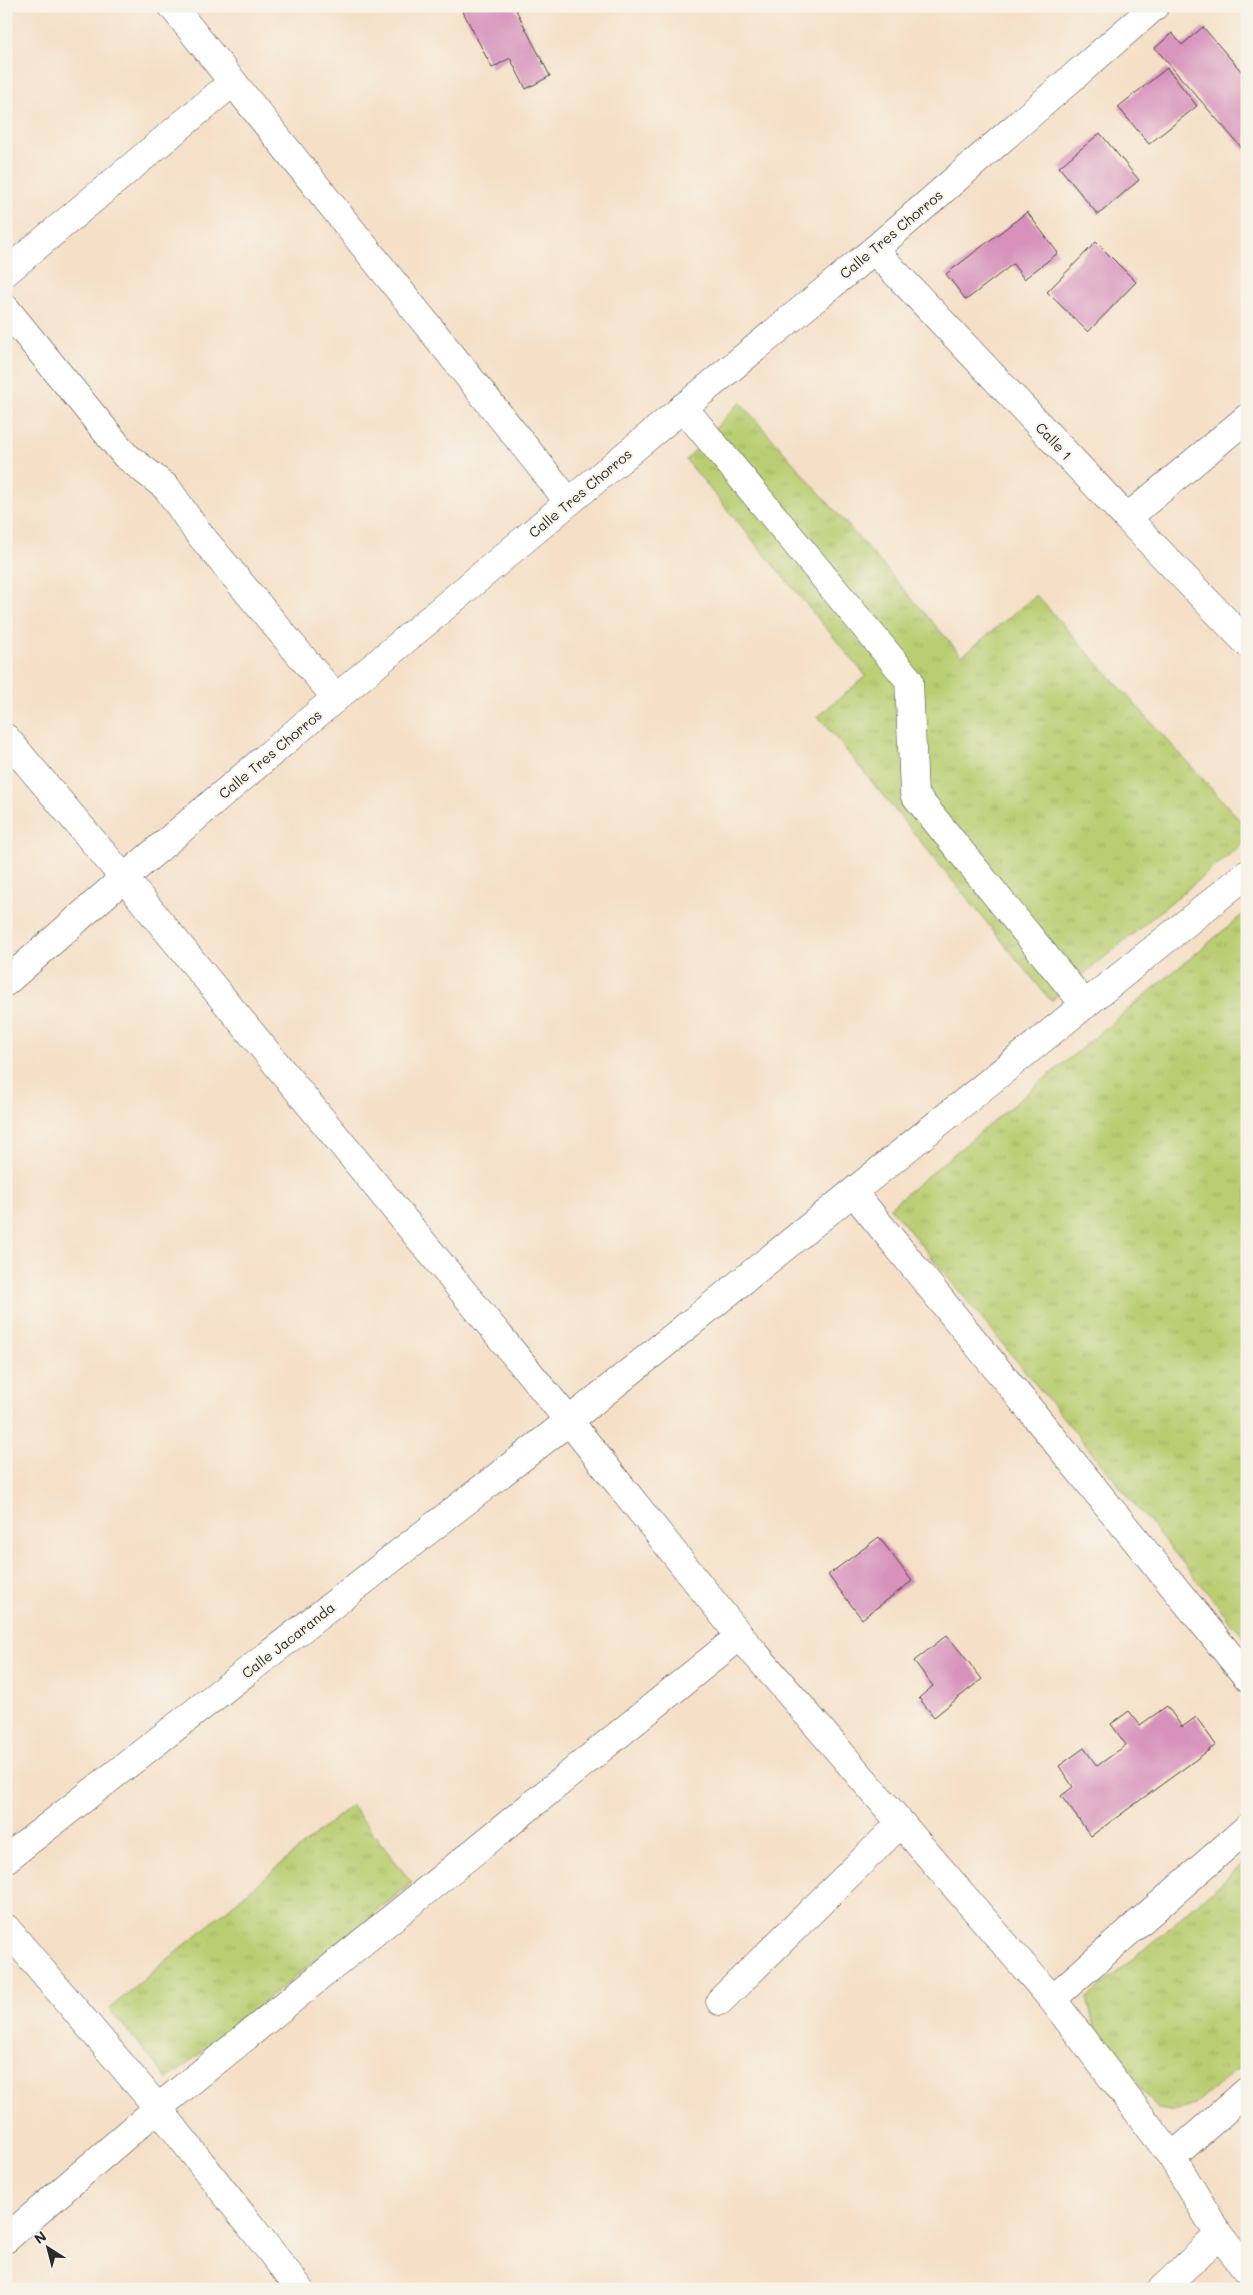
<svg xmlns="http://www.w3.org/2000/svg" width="1253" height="2295" viewBox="0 0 1253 2295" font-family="Mali,sans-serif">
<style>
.park{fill:url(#park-tufts);stroke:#727c4e}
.building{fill:#d791bb}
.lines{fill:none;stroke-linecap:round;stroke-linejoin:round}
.minor-casing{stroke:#494642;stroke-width:29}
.major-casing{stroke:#494642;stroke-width:29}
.minor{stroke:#fff;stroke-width:28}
.major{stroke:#fff;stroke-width:28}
.labels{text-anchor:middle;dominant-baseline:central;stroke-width:4;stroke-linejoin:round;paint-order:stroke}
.street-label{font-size:14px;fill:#2b2b2b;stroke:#f7f3e8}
</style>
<defs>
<pattern id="park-tufts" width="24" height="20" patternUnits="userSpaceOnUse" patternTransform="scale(1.25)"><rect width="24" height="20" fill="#b9ce72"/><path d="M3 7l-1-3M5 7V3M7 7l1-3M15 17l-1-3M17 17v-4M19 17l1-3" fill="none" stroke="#9fb163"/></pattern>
</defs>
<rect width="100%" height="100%" fill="#f7f3e8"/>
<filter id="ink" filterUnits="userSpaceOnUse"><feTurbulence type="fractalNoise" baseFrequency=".02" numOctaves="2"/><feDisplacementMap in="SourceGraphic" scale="10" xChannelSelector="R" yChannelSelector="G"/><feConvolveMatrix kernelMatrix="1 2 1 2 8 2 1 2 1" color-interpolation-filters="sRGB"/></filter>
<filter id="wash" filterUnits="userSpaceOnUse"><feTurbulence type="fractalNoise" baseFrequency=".0096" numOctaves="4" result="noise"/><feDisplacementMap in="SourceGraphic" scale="20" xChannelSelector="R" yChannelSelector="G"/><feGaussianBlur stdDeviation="1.12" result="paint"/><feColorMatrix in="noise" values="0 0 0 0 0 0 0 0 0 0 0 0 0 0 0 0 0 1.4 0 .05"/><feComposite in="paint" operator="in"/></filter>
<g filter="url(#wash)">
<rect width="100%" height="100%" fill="#f5e0c7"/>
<g class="park">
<polygon points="740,402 962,656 1036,595 1247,828 1247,840 1051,1001 818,716 866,676 686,460"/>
<polygon points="1247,911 1247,1641 890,1207"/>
<polygon points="351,1805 412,1883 168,2079 109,2009"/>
<polygon points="1247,1861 1247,2060 1195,2105 1175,2112 1158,2109 1097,2039 1087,1998"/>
</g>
<g id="blocks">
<g class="building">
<polygon points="460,6 514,6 550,76 526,89 510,58 492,68"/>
<polygon points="1203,27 1247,78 1247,154 1155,48 1172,33 1182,45"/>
<polygon points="1167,68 1197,106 1149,144 1118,107"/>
<polygon points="1100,133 1139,180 1098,215 1059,167"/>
<polygon points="1027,212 1058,253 1024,279 1013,264 966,300 946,274"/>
<polygon points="1096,242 1136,282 1088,332 1047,292"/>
<polygon points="879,1537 912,1581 862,1619 828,1575"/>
<polygon points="947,1635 982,1679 934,1717 919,1698 933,1686 914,1661"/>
<polygon points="1167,1706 1182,1727 1196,1717 1216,1745 1091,1836 1061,1796 1073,1787 1059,1766 1084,1748 1097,1766 1126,1745 1111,1724 1129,1711 1140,1725"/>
</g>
</g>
</g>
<g filter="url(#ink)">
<use href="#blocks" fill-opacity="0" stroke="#494642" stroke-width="1"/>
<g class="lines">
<defs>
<g id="minor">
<polyline points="172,6 569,502"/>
<polyline points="874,250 1127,518 1247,418"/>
<polyline points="6,272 233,82"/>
<polyline points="6,309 125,455 167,488 196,530 336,698"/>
<polyline points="683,407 909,680 914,794 1085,1005"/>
<polyline points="1127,518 1247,643"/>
<polyline points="6,738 124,878 569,1421 740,1636 1052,1999 1172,2157 1219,2235 1247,2270"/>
<polyline points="854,1193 1247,1677"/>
<polyline points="6,1859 569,1421 1247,874"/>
<polyline points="6,1928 158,2108 300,2289"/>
<polyline points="1052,1999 1247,1828"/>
<polyline points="720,2001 901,1823"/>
<polyline points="1172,2157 1247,2091"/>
<polyline points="6,2239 158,2108 740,1636"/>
<polyline points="1162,2289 1219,2235"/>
</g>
<polyline id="major" points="6,982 124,878 336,698 569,502 874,250 1155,6"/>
</defs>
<use href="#minor" class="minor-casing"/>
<use href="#major" class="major-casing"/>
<use href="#minor" class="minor"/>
<use href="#major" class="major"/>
</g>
</g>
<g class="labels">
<g class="street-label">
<text transform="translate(891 234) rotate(-40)">Calle Tres Chorros</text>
<text transform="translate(1054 441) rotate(47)">Calle 1</text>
<text transform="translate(580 493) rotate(-40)">Calle Tres Chorros</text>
<text transform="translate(270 754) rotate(-40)">Calle Tres Chorros</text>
<text transform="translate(288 1640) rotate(-38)">Calle Jacaranda</text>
</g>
</g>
<rect width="1253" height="2295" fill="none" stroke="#f7f3e8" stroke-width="25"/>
<g transform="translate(48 2248) rotate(324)" stroke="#f7f3e8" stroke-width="4" paint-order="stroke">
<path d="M0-4L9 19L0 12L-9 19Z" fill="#2b2b2b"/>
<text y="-8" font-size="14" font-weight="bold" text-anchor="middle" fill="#2b2b2b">N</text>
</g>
</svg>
